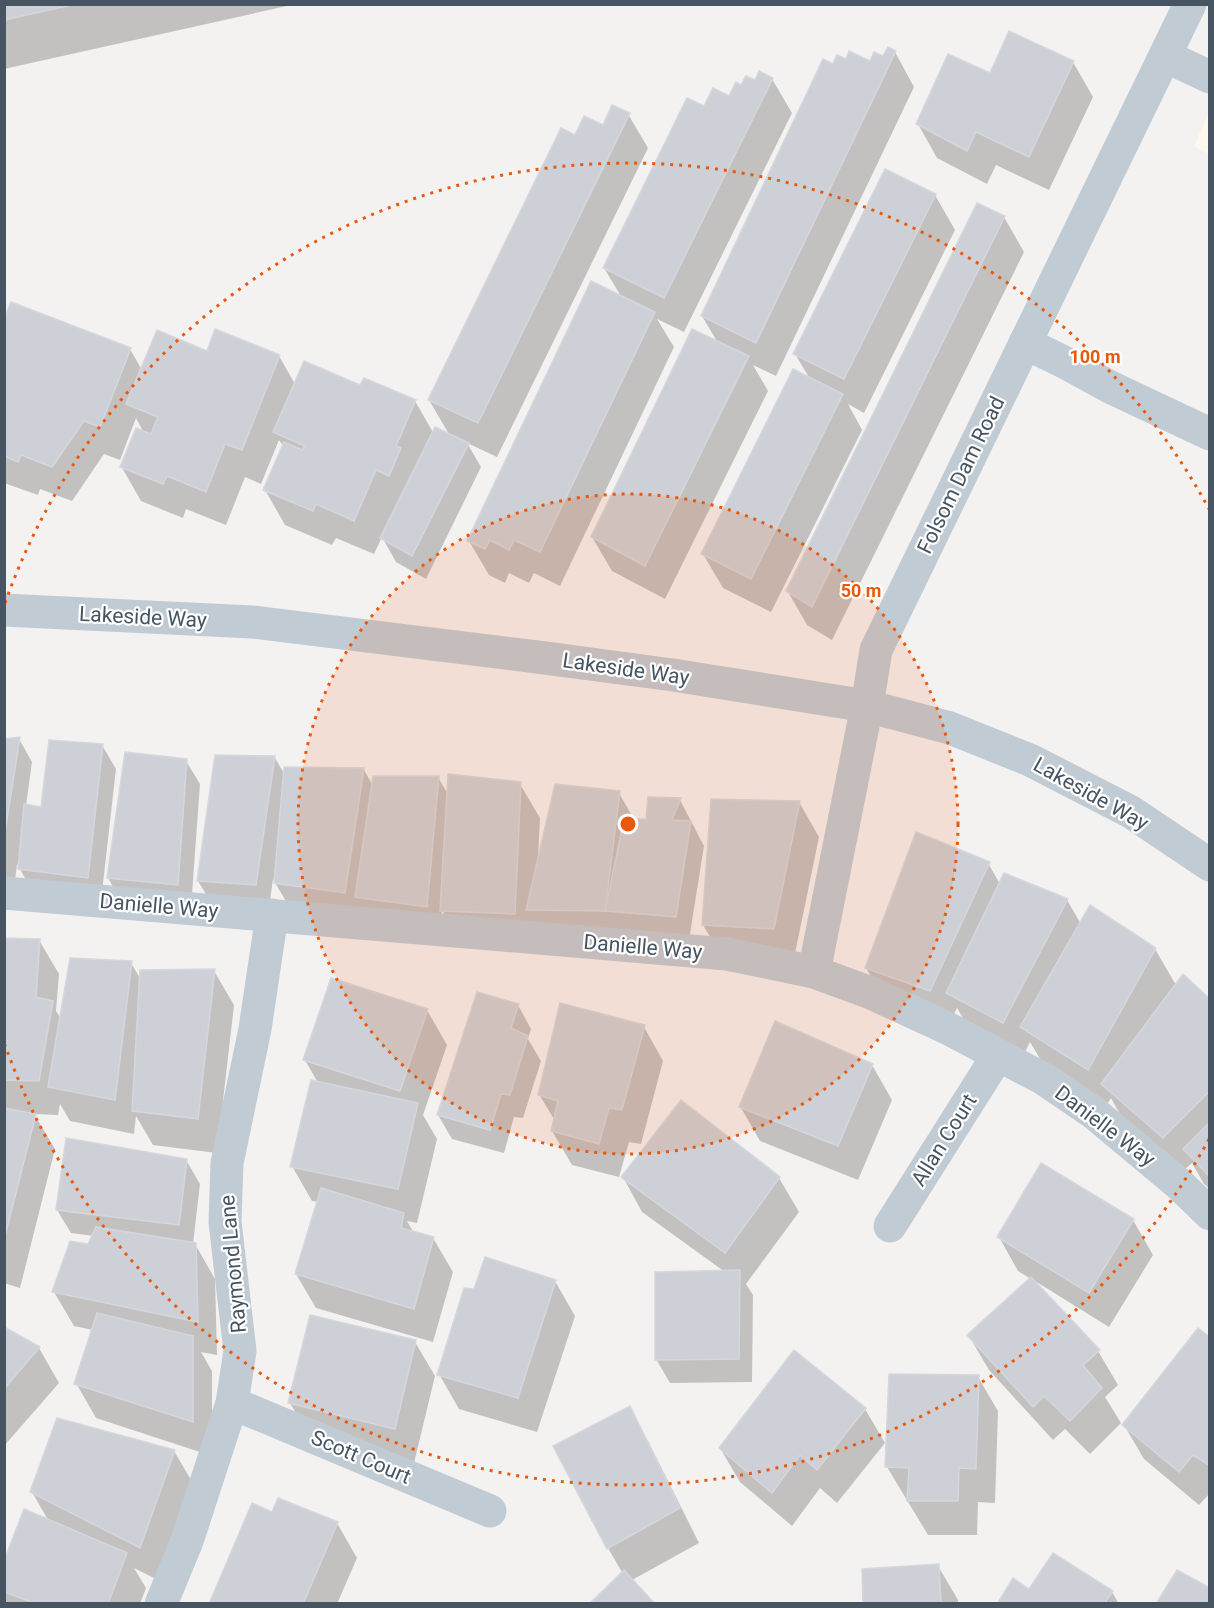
<svg xmlns="http://www.w3.org/2000/svg" width="1214" height="1608" viewBox="0 0 1214 1608" font-family="Roboto,sans-serif">
<style>
.commercial{fill:#fef9eb}
.shadow{fill:#0003}
.building{fill:#cdd0d6;stroke:#d5d7dd;stroke-width:1.5}
.lines{fill:none;stroke-linecap:round;stroke-linejoin:round}
.minor{stroke:#c1cbd4;stroke-width:33}
.ring{fill:none;stroke:#e8590c;stroke-width:3;stroke-dasharray:3 6}
.labels{text-anchor:middle;dominant-baseline:central;stroke-width:4.5;stroke-linejoin:round;paint-order:stroke}
.street-label{font-size:21px;fill:#475461;stroke:#fff}
.centre{fill:#e8590c;stroke:#fff;stroke-width:3}
.ring-label{font-size:18px;text-anchor:middle;font-weight:bold;fill:#e8590c;stroke:#fff;stroke-width:4.5;stroke-linejoin:round;paint-order:stroke}
</style>
<rect width="100%" height="100%" fill="#f4f1f1"/>
<polygon class="commercial" points="1209,112 1210,154 1209,154 1194,146"/>
<g class="shadow">
<polygon points="4,4 296,4 4,69"/>
<polygon points="895,52 914,87 776,376 753,365 768,391 665,599 612,571 592,537 718,343 702,316 834,66 846,61 871,63"/>
<polygon points="1073,62 1093,97 1049,190 996,165 987,184 937,158 918,124 990,75"/>
<polygon points="772,79 792,113 684,332 657,319 674,347 560,586 534,573 529,583 509,573 505,583 489,575 469,541 622,298 604,268 705,108 730,98 742,87 756,82"/>
<polygon points="628,114 648,148 497,457 467,443 481,467 426,579 396,562 382,537 374,554 336,538 332,545 285,525 265,490 284,447 279,440 261,484 245,477 226,525 186,509 183,518 141,501 121,466 144,433 136,418 120,460 104,454 72,501 40,489 38,495 4,483 4,323 130,349 142,370 208,352 279,356 295,384 361,387 415,401 434,434 450,436 429,400 575,137 604,127"/>
<polygon points="935,195 955,230 864,413 848,404 862,430 771,612 723,588 703,554 810,379 795,354"/>
<polygon points="1004,217 1024,252 832,640 807,625 787,590"/>
<polygon points="19,739 32,762 26,806 43,808 102,745 116,769 101,901 33,892 17,864 14,889 4,888 4,741"/>
<polygon points="126,754 186,761 200,784 191,908 122,902 108,878"/>
<polygon points="275,758 285,775 364,770 373,786 438,777 449,796 520,784 540,818 538,858 540,858 619,793 635,821 647,821 680,800 704,846 689,940 462,945 442,910 440,930 295,917 273,879 269,908 212,904 198,881"/>
<polygon points="799,802 819,837 793,963 723,959 703,925"/>
<polygon points="988,863 1000,884 1067,900 1081,924 1155,949 1176,985 1210,1001 1210,1189 1204,1184 1192,1163 1183,1171 1122,1118 1111,1098 1108,1103 1042,1062 1030,1042 1023,1056 968,1027 957,1008 949,1024 886,1002 866,968"/>
<polygon points="4,939 39,940 59,974 56,1011 61,1019 131,963 141,980 214,971 234,1005 217,1153 153,1145 136,1116 134,1134 70,1121 60,1104 58,1115 34,1114 55,1149 20,1288 4,1283"/>
<polygon points="518,1005 531,1029 528,1039 541,1061 523,1118 514,1117 504,1153 452,1139 438,1115"/>
<polygon points="427,1010 447,1045 423,1115 437,1139 417,1223 407,1221 414,1233 433,1238 453,1272 433,1342 316,1308 296,1274 318,1202 312,1201 292,1166 318,1083 305,1060"/>
<polygon points="644,1027 663,1061 641,1144 629,1142 619,1177 572,1165 552,1131 555,1121 539,1094"/>
<polygon points="872,1065 892,1100 858,1180 760,1141 740,1106"/>
<polygon points="186,1160 200,1184 193,1244 195,1244 215,1279 217,1355 201,1352 212,1371 212,1456 96,1418 76,1383 93,1330 74,1326 54,1292 89,1246 94,1236 71,1233 57,1210"/>
<polygon points="623,1177 779,1178 799,1212 746,1284 753,1295 752,1382 670,1383 656,1359 725,1272 642,1212"/>
<polygon points="1133,1220 1153,1255 1109,1327 1035,1281 1098,1351 1118,1385 1105,1397 1121,1423 1090,1454 1065,1429 1053,1440 989,1370 969,1336 1031,1279 1018,1271 999,1237"/>
<polygon points="555,1281 575,1316 537,1432 459,1409 439,1374"/>
<polygon points="4,1329 39,1348 59,1383 4,1446"/>
<polygon points="1210,1339 1210,1493 1199,1505 1144,1459 1124,1425"/>
<polygon points="415,1342 435,1376 414,1463 310,1438 290,1403"/>
<polygon points="978,1377 998,1411 995,1503 978,1502 977,1535 928,1535 887,1467"/>
<polygon points="629,1408 649,1443 699,1543 632,1580 623,1574 608,1548"/>
<polygon points="865,1409 885,1443 837,1503 820,1488 792,1526 740,1482 720,1448"/>
<polygon points="174,1451 194,1485 160,1581 134,1568 146,1588 140,1604 5,1604 4,1565 48,1520 32,1492"/>
<polygon points="273,1514 337,1523 357,1558 337,1604 210,1604"/>
<polygon points="938,1566 958,1600 958,1604 864,1604"/>
<polygon points="1029,1591 1112,1592 1119,1604 999,1604"/>
</g>
<g class="building">
<polygon points="4,4 76,4 4,20"/>
<polygon points="1009,31 1074,61 1029,157 976,132 967,151 916,124 948,54 990,73"/>
<polygon points="888,47 896,51 756,343 701,316 823,59 833,64 837,55 846,59 849,51 870,61 874,52 883,56"/>
<polygon points="759,71 773,78 664,298 603,268 687,98 704,106 713,88 729,96 736,82 741,85 746,76 755,80"/>
<polygon points="612,105 630,113 478,423 428,400 561,128 575,135 584,116 603,125"/>
<polygon points="885,169 936,194 844,379 793,354"/>
<polygon points="977,203 1005,216 812,607 786,591"/>
<polygon points="591,281 655,312 540,552 514,540 509,550 490,540 485,549 467,541"/>
<polygon points="11,302 131,348 100,427 84,421 52,467 21,455 18,462 4,456 4,319"/>
<polygon points="215,329 280,355 242,450 225,444 206,492 167,476 163,484 120,467 136,428 151,434 158,417 126,404 157,330 207,351"/>
<polygon points="692,329 749,356 645,566 591,537"/>
<polygon points="304,361 360,385 364,378 416,400 396,446 401,448 389,476 376,470 354,521 316,504 313,511 263,490 284,442 302,450 305,446 273,432"/>
<polygon points="793,369 843,394 751,579 701,554"/>
<polygon points="435,427 469,443 412,556 380,538"/>
<polygon points="20,737 4,839 4,739"/>
<polygon points="49,740 103,744 88,878 18,869 24,804 41,807"/>
<polygon points="125,752 187,759 178,885 107,878"/>
<polygon points="215,755 275,756 256,885 197,881"/>
<polygon points="284,767 364,768 345,893 274,883"/>
<polygon points="448,774 521,782 515,914 440,911"/>
<polygon points="373,776 439,776 427,907 355,897"/>
<polygon points="555,784 620,791 605,911 526,910"/>
<polygon points="648,797 681,798 672,820 691,821 676,917 605,911 624,819 646,819"/>
<polygon points="711,799 800,801 774,929 702,925"/>
<polygon points="916,832 990,862 930,991 865,968"/>
<polygon points="1004,873 1068,899 1003,1023 946,993"/>
<polygon points="1090,905 1156,948 1088,1070 1020,1027"/>
<polygon points="4,938 40,939 36,997 53,1001 39,1081 4,1080"/>
<polygon points="70,958 132,961 115,1100 48,1087"/>
<polygon points="215,969 198,1119 132,1111 140,970"/>
<polygon points="1183,974 1210,999 1210,1091 1163,1138 1101,1084"/>
<polygon points="331,978 428,1009 400,1091 303,1060"/>
<polygon points="477,992 519,1004 511,1028 528,1036 510,1095 501,1094 490,1130 437,1115"/>
<polygon points="560,1003 645,1025 622,1110 609,1108 599,1144 551,1131 558,1101 538,1095"/>
<polygon points="775,1021 873,1064 838,1146 739,1107"/>
<polygon points="311,1080 418,1103 398,1189 290,1167"/>
<polygon points="681,1100 780,1177 725,1253 621,1177"/>
<polygon points="4,1108 36,1114 4,1240"/>
<polygon points="1210,1122 1210,1177 1183,1149"/>
<polygon points="66,1138 187,1159 179,1225 56,1210"/>
<polygon points="1041,1163 1134,1219 1089,1293 997,1237"/>
<polygon points="321,1188 404,1213 401,1228 434,1237 414,1309 295,1274"/>
<polygon points="96,1227 196,1243 198,1322 52,1292 70,1241 88,1244"/>
<polygon points="485,1257 556,1280 518,1398 437,1375 464,1288 474,1289"/>
<polygon points="740,1270 739,1359 655,1360 655,1272"/>
<polygon points="1031,1277 1100,1350 1083,1365 1102,1388 1070,1421 1044,1396 1033,1407 967,1335"/>
<polygon points="97,1313 193,1336 193,1422 74,1384"/>
<polygon points="310,1315 416,1340 395,1429 288,1403"/>
<polygon points="4,1327 40,1347 4,1389"/>
<polygon points="1198,1328 1210,1337 1210,1464 1209,1465 1193,1455 1179,1472 1122,1425"/>
<polygon points="794,1350 866,1408 817,1470 800,1455 772,1493 719,1448"/>
<polygon points="889,1374 979,1375 976,1469 959,1468 958,1501 907,1501 909,1468 885,1467"/>
<polygon points="630,1406 680,1508 607,1549 553,1446"/>
<polygon points="57,1418 175,1450 140,1548 30,1492"/>
<polygon points="278,1498 338,1522 303,1604 209,1604 252,1503 272,1512"/>
<polygon points="24,1509 127,1553 108,1604 28,1604 29,1601 4,1592 4,1561"/>
<polygon points="1053,1553 1113,1591 1104,1604 997,1604 1013,1578 1029,1589"/>
<polygon points="939,1564 941,1604 863,1604 862,1569"/>
<polygon points="624,1570 655,1604 589,1604"/>
<polygon points="1177,1570 1210,1588 1210,1604 1156,1604"/>
</g>
<g class="lines">
<g class="minor">
<polyline points="1165,56 1210,77"/>
<polyline points="1025,343 1068,364 1110,387 1210,434"/>
<polyline points="4,610 252,622 545,658 673,675 867,706 950,728 1030,760 1131,812 1210,865"/>
<polyline points="4,893 727,954 814,972 871,993 947,1028 1044,1079 1094,1113 1179,1184 1210,1214"/>
<polyline points="814,972 867,706 876,650 1190,4"/>
<polyline points="890,1226 998,1055"/>
<polyline points="232,1403 490,1511"/>
<polyline points="161,1604 187,1541 232,1403 240,1351 225,1222 227,1163 255,1029 272,915"/>
</g>
</g>
<circle cx="628" cy="824" r="330" fill="#e8590c" fill-opacity=".12"/>
<g class="ring">
<circle cx="628" cy="824" r="330"/>
<path d="M1209 1139A661 661 0 0 1 5 1045M5 603A661 661 0 0 1 1209 509"/>
</g>
<g class="labels">
<g class="street-label">
<text transform="translate(961 475) rotate(-64)">Folsom Dam Road</text>
<text transform="translate(143 617) rotate(3)">Lakeside Way</text>
<text transform="translate(626 669) rotate(8)">Lakeside Way</text>
<text transform="translate(1091 794) rotate(29)">Lakeside Way</text>
<text transform="translate(159 906) rotate(5)">Danielle Way</text>
<text transform="translate(643 947) rotate(5)">Danielle Way</text>
<text transform="translate(1105 1126) rotate(37)">Danielle Way</text>
<text transform="translate(944 1140) rotate(-58)">Allan Court</text>
<text transform="translate(233 1264) rotate(-95)">Raymond Lane</text>
<text transform="translate(361 1457) rotate(23)">Scott Court</text>
</g>
</g>
<circle cx="628" cy="824" r="9" class="centre"/>
<g class="ring-label">
<text x="1095" y="363">100 m</text>
<text x="861" y="597">50 m</text>
</g>
<rect width="1214" height="1608" fill="none" stroke="#475461" stroke-width="12"/>
</svg>
